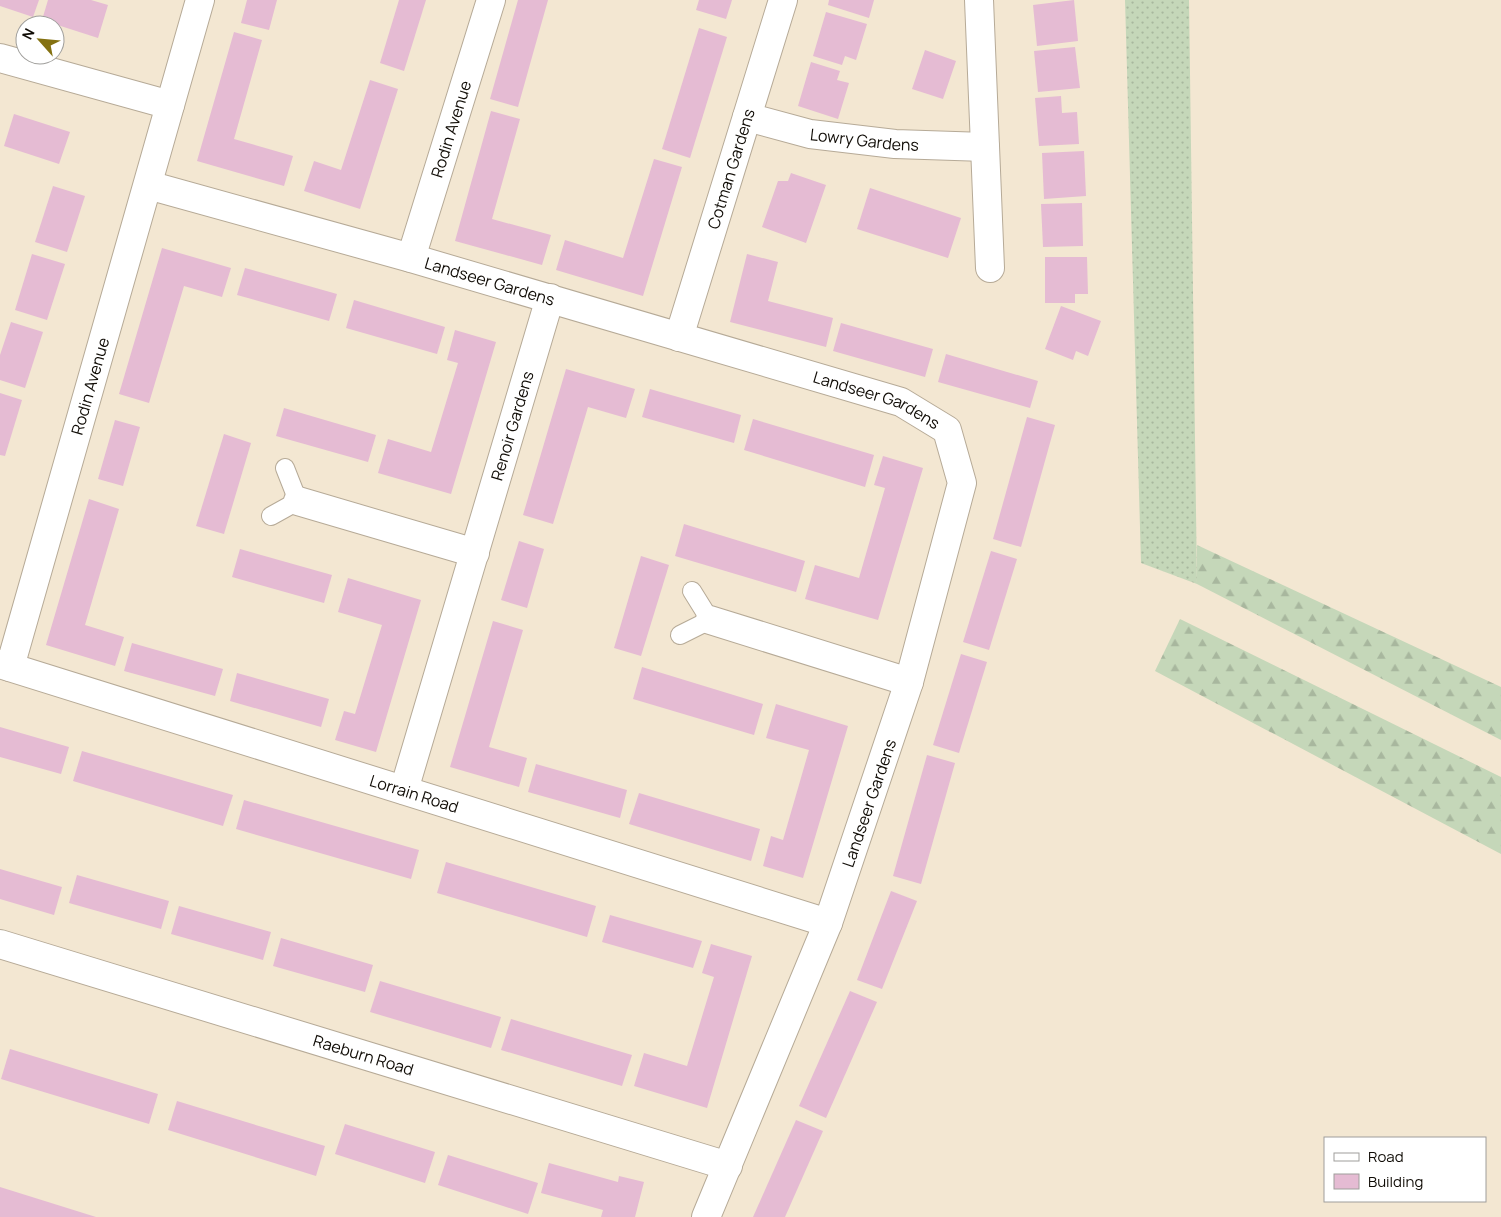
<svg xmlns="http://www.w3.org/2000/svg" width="1501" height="1217" viewBox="0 0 1501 1217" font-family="Manrope,sans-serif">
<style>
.grass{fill:url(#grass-dots)}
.forest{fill:url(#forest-firs)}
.building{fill:#e5bbd3}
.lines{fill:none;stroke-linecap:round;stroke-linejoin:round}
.lane-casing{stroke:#b6aa97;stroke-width:20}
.street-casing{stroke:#b6aa97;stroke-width:30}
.lane{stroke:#fff;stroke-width:18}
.street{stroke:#fff;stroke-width:28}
.labels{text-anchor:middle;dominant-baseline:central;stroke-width:4;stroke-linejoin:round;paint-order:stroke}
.street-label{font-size:16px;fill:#100c06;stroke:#fff}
</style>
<defs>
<pattern id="grass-dots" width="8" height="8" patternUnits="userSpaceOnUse" patternTransform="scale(1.25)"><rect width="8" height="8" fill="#c5d7b9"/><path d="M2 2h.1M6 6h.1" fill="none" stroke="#a8b79e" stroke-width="1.8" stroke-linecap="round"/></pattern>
<pattern id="forest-firs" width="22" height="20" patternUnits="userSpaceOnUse" patternTransform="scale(1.25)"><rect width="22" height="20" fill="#c5d7b9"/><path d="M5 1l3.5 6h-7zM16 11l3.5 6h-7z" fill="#a8b79e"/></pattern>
</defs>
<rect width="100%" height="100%" fill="#f3e7d2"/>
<polygon class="grass" points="1125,0 1189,0 1197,584 1141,563"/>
<g class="forest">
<polygon points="1197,545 1501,687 1501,740 1197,584"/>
<polygon points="1180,619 1501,777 1501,854 1155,671"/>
</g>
<g class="building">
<polygon points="0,0 39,0 33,17 0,6"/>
<polygon points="48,0 91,0 108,5 98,38 42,20"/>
<polygon points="247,0 277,0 269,30 241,23"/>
<polygon points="399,0 426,0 404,71 380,63"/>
<polygon points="518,0 548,0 518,107 490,99"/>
<polygon points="699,0 732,0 726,19 696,10"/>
<polygon points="829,0 874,0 869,18 828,5"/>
<polygon points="1074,0 1078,41 1037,46 1033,5"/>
<polygon points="826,12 867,24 856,60 845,56 842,65 813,56"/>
<polygon points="699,28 727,37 690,158 662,149"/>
<polygon points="234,32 262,40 234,139 293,156 284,186 197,161"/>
<polygon points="1075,47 1080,88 1038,92 1034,51"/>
<polygon points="925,50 956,61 943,99 912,89"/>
<polygon points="811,62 840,71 837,80 849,83 838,119 798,106"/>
<polygon points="370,80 398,89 360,209 304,191 314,161 341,170"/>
<polygon points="1061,96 1062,113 1077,112 1079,144 1039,146 1035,98"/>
<polygon points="491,111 520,119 492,219 551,235 542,265 455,241"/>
<polygon points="14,114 70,132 59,164 4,146"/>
<polygon points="1084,151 1086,196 1044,199 1042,153"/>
<polygon points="654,159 682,167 643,296 556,270 565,240 623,258"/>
<polygon points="791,173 826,185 806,243 762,227 778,181 788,181"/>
<polygon points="53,186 85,196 67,252 35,242"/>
<polygon points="870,188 961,218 948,258 857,229"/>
<polygon points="1082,203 1083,246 1043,247 1041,204"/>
<polygon points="162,248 231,268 222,297 184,286 149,403 119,394"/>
<polygon points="32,254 65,264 47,320 15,310"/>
<polygon points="747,254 778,262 768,301 833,318 826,347 730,322"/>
<polygon points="1045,257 1087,257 1088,294 1075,294 1075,303 1045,303"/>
<polygon points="245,268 337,294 329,321 237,295"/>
<polygon points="354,300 445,327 437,354 346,328"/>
<polygon points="1061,306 1101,321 1088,356 1076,351 1073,360 1045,349"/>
<polygon points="11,322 43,332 25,388 0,380 0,355"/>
<polygon points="841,323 933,349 925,377 833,351"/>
<polygon points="455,330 496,342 451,494 378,473 388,439 431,452 458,363 447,360"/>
<polygon points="946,354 1038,381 1030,408 938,382"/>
<polygon points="566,369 635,389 626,418 588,407 553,524 523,515"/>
<polygon points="650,389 741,415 734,443 642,417"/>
<polygon points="0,393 22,400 5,456 0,455"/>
<polygon points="284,408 376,435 368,462 276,436"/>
<polygon points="1027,417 1055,425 1021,547 993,539"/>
<polygon points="753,419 874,455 865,487 744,450"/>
<polygon points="115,420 140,427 123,486 98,479"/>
<polygon points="224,434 251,443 224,534 196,526"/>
<polygon points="883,456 923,468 878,620 805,599 815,565 859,578 885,488 874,485"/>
<polygon points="89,499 119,509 85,625 124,637 115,666 46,645"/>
<polygon points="684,524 805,561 796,592 675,556"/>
<polygon points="519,541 544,549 527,608 501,600"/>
<polygon points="240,549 332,575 324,603 232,577"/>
<polygon points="991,551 1017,559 989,650 963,642"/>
<polygon points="641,556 669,565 641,656 614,648"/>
<polygon points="348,578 421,600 376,752 335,740 344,711 355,714 382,625 338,612"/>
<polygon points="493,621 523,630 489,747 527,758 519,787 450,767"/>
<polygon points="132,643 223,669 215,696 124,671"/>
<polygon points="961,654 987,662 959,753 933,745"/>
<polygon points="642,667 763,704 754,735 633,699"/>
<polygon points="237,673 329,699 321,727 230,701"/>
<polygon points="776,704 848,726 803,878 763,866 771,836 783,840 809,750 766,738"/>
<polygon points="0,727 69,747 61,774 0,757"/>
<polygon points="82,751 233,795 223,826 73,781"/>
<polygon points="927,755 955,763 921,884 893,876"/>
<polygon points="536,764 627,790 620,818 528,792"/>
<polygon points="639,793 760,829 751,861 629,824"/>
<polygon points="244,800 419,850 411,879 236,829"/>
<polygon points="446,862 596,906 587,937 437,893"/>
<polygon points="0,869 62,887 54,915 0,899"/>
<polygon points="77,875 169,901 161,929 69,903"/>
<polygon points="891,891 917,901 882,989 857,980"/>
<polygon points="179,906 271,932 263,960 171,934"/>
<polygon points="610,915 702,941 693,968 602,942"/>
<polygon points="281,938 373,965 365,992 273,966"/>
<polygon points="711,944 752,956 707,1108 634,1086 644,1053 687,1066 714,977 702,973"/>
<polygon points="380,981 501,1017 491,1048 370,1012"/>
<polygon points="850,991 877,1002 826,1118 799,1106"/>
<polygon points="511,1019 632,1055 622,1086 501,1050"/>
<polygon points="10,1049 158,1094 149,1124 1,1079"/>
<polygon points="177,1101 325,1146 316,1176 168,1130"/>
<polygon points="796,1120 823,1131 785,1217 753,1217"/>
<polygon points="345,1124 435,1152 425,1183 335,1154"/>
<polygon points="448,1155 538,1183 528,1214 438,1185"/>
<polygon points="549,1163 618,1182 619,1176 644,1182 635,1217 601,1217 603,1210 541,1193"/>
<polygon points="0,1187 96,1217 0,1217"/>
</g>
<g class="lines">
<defs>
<g id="lane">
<polyline points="271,516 298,501 285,468"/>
<polyline points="680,635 710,620 692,591"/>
</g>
<g id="street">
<polyline points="979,0 990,268"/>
<polyline points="0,58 170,105"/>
<path id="s1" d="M747,117L810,134L895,144L985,147"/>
<path id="s2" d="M148,185L411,258L901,402L947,430L962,483L909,682L828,923L706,1217"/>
<path id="s3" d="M411,258L491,0"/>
<path id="s4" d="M679,337L783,0"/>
<polyline points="298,501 475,553"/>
<polyline points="710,620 909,682"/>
<path id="s5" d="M0,664L828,923"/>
<path id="s6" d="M10,667L200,0"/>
<path id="s7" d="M404,790L550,298"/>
<path id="s8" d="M0,944L728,1166"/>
</g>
</defs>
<use href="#lane" class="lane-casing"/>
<use href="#street" class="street-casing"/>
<use href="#lane" class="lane"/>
<use href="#street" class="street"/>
</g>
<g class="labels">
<g class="street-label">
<text stroke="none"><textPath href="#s3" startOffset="135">Rodin Avenue</textPath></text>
<text stroke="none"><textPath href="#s1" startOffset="120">Lowry Gardens</textPath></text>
<text stroke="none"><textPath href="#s4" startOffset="176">Cotman Gardens</textPath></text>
<text stroke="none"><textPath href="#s2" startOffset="355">Landseer Gardens</textPath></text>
<text stroke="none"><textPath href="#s6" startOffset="292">Rodin Avenue</textPath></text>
<text stroke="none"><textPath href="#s2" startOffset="760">Landseer Gardens</textPath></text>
<text stroke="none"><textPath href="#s7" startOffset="380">Renoir Gardens</textPath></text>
<text stroke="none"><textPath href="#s5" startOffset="434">Lorrain Road</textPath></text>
<text transform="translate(869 803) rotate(-71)">Landseer Gardens</text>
<text stroke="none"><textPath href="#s8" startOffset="380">Raeburn Road</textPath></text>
</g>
</g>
<rect x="1324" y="1137" width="162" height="65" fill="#ffffff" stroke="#9f9e9b"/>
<rect x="1334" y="1153" width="25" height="8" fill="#ffffff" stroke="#9f9e9b"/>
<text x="1368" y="1162" font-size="15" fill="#100c06">Road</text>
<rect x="1334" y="1174" width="25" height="15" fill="#e5bbd3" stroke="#9f9e9b"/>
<text x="1368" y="1187" font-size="15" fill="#100c06">Building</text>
<g transform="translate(40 40) rotate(297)"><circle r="24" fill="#ffffff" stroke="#9f9e9b"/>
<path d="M0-4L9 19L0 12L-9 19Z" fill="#847111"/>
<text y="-8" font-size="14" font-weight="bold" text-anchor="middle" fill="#100c06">N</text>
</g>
</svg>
